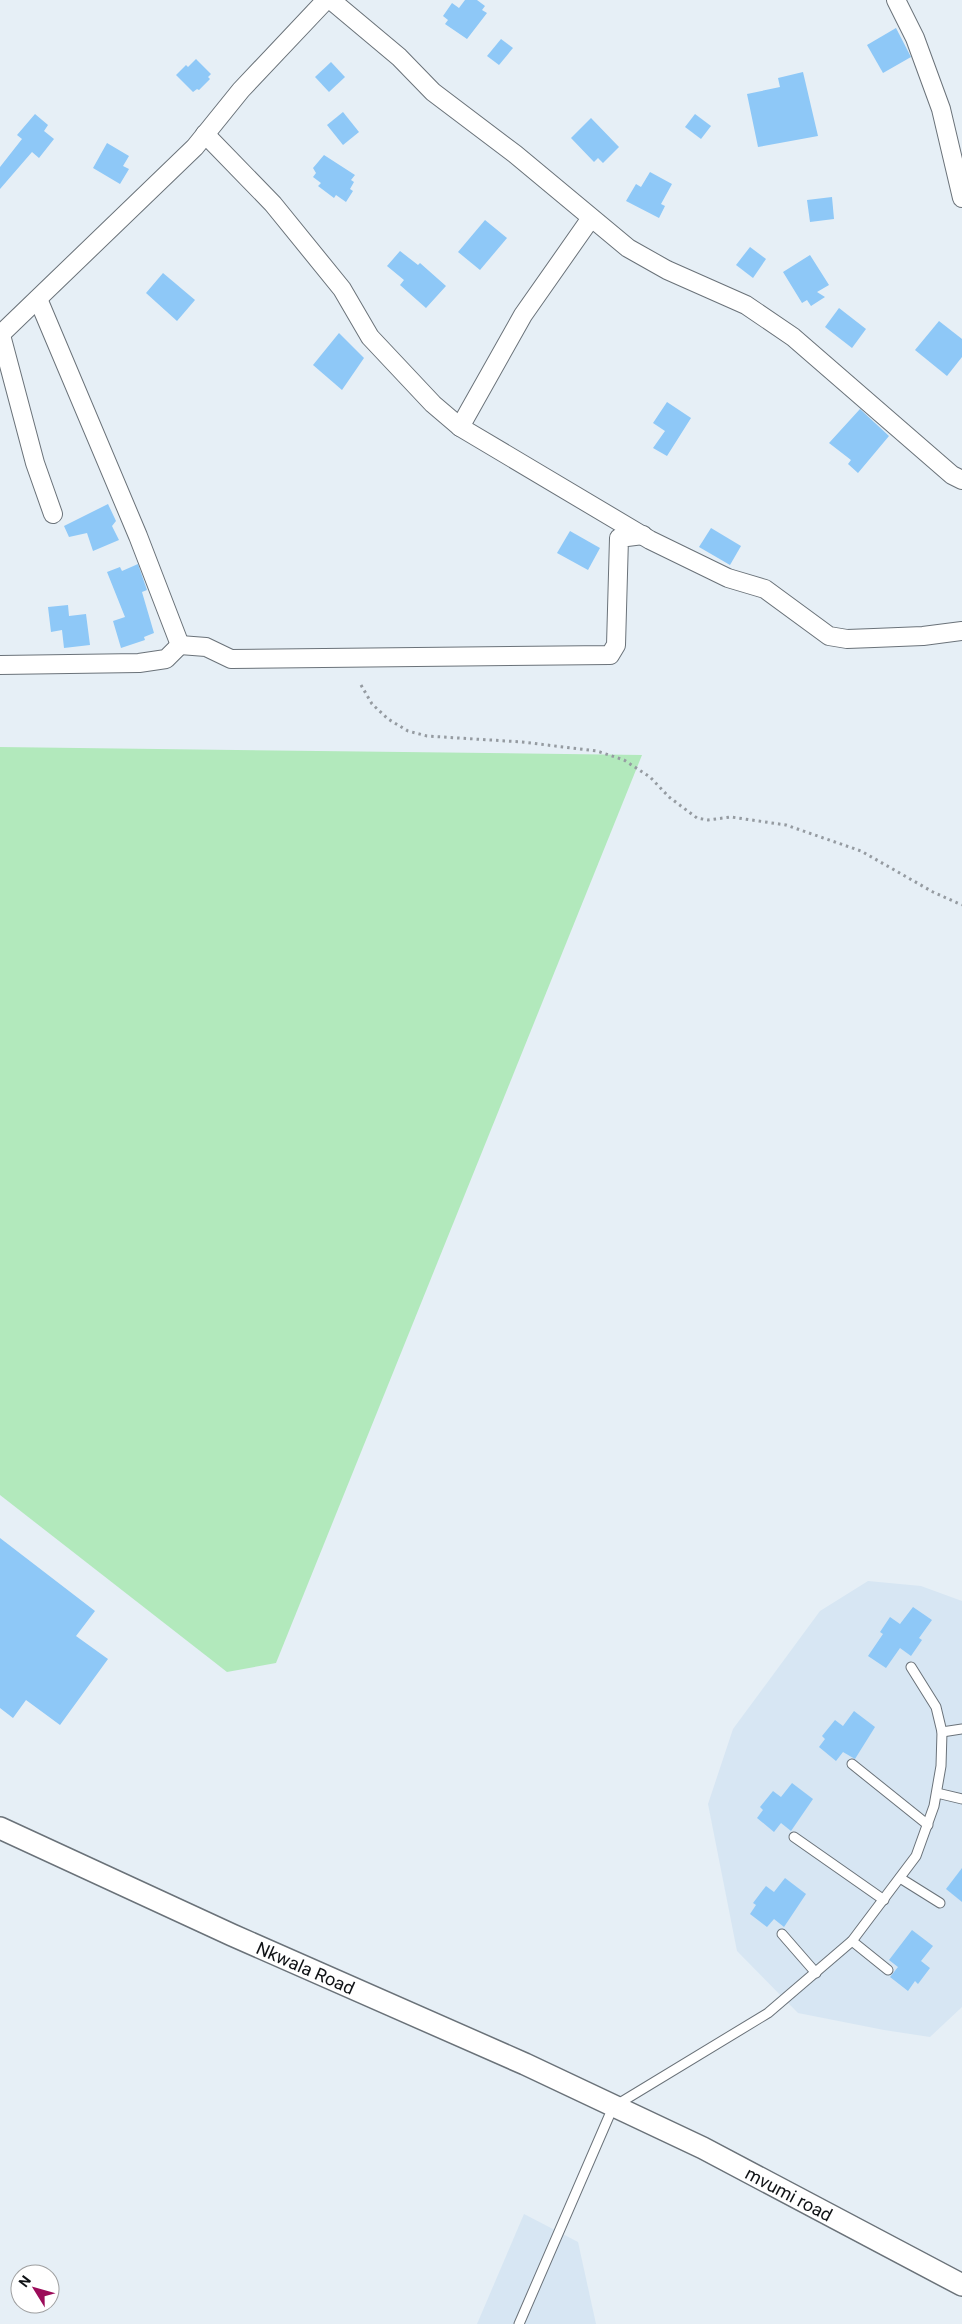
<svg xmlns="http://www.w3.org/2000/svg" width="962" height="2324" viewBox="0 0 962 2324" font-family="Roboto,sans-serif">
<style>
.built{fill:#d7e6f3}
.green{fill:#b2e9bc}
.building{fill:#8ec8f7}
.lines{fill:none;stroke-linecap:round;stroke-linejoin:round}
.service-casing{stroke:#6a7279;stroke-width:11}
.minor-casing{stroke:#6a7279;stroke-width:20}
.tertiary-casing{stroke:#6a7279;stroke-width:24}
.path{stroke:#959ba1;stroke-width:3;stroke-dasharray:2.5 4;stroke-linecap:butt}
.service{stroke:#fff;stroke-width:9}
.minor{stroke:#fff;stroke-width:18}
.tertiary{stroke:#fff;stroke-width:21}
.labels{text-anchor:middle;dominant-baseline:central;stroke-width:5;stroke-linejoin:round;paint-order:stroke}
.street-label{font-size:18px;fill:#0f1215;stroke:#fff}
</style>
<rect width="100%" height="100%" fill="#e6eff6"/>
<g class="built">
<polygon points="868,1581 921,1586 962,1601 962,2007 930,2037 884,2030 798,2013 737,1951 708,1804 733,1729 820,1611"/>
<polygon points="524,2214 578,2242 596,2324 477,2324"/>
</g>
<polygon class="green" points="0,747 642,755 276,1663 227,1672 0,1495"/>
<g class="building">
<polygon points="465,0 477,0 485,6 482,10 487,13 467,39 445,24 448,20 443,16 452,3 459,8"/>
<polygon points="896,28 911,57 883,73 867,45"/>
<polygon points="501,39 513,48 499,65 487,56"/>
<polygon points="196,59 211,74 208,77 210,79 199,90 197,89 193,92 176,75 186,65 188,67"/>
<polygon points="331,62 345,77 329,92 315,77"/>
<polygon points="803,72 818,136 758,147 747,94 780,87 778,78"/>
<polygon points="343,112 359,132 343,145 327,125"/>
<polygon points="35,114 48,125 44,131 54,139 39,158 32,152 0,189 0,167 22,139 17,135"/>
<polygon points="695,114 711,126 701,139 685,127"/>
<polygon points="591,118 619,147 603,163 598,158 594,162 571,138"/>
<polygon points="107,143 129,156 123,166 129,169 120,184 93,168"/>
<polygon points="324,155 355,175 351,180 354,182 350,189 353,191 346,202 336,195 334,198 318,186 321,183 313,177 316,173 313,168"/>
<polygon points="650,172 672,184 661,204 665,206 659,218 626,201 636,184 641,187"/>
<polygon points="832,197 834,219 810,222 807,200"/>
<polygon points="485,220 507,238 480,270 458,252"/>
<polygon points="750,247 766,259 753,278 736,265"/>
<polygon points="400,251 418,265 420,263 446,286 426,308 400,285 404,280 387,266"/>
<polygon points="810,255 829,285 817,292 825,297 811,306 807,300 802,303 783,272"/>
<polygon points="163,273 195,300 177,321 146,293"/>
<polygon points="839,308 866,329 852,348 825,327"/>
<polygon points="939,321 962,339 962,357 947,376 915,350"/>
<polygon points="339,333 364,358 342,390 313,365"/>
<polygon points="667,402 691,418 667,456 653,448 665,431 653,423"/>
<polygon points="860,409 889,436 858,473 848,464 851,460 829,443"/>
<polygon points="108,504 116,521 112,526 119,540 93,551 87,533 69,537 64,526"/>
<polygon points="711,528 741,546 730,565 699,547"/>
<polygon points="570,531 600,548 588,570 557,553"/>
<polygon points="138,564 147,590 142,592 154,633 144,637 145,640 121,648 113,621 125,617 107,572 120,567 122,571"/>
<polygon points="68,605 69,616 86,614 90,645 64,648 62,630 51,632 48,607"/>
<polygon points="0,1538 95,1611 76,1636 108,1659 60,1725 26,1700 13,1718 0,1708"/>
<polygon points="913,1607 932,1620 919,1638 922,1640 911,1656 900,1648 886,1668 868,1656 883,1634 880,1632 890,1617 900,1624"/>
<polygon points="854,1711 875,1727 855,1759 843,1752 836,1761 819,1747 825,1739 822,1736 835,1720 843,1726"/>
<polygon points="792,1783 813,1799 791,1831 781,1823 774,1832 757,1818 763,1810 760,1807 773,1791 781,1797"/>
<polygon points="962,1868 962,1902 946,1889"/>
<polygon points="785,1878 806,1894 784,1927 774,1919 767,1927 750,1914 756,1905 753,1903 766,1886 774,1892"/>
<polygon points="912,1930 933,1946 921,1961 930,1968 918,1984 915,1981 908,1991 890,1977 898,1967 889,1960"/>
</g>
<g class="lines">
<defs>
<g id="service">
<polyline points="942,1732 962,1729"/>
<polyline points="852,1764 928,1825"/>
<polyline points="937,1793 962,1799"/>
<polyline points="794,1837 884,1900"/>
<polyline points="900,1878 940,1903"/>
<polyline points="782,1934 816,1973"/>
<polyline points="852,1941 888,1970"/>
<polyline points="519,2324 613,2107 768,2013 852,1941 916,1856 934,1806 941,1766 942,1732 936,1707 911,1667"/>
</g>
<g id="minor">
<polyline points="331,0 399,57 433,92 515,154 628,248 667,270 746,305 793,337 952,475 962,480"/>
<polyline points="896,0 915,38 941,109 962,198"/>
<polyline points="205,134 273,204 342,289 370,337 433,404 460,427 650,540 728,578 765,589 829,636 847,639 874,638 923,636 962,631"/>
<polyline points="38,299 138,536 180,645"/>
<polyline points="0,335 195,147 241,90 326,0"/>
<polyline points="1,335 35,463 53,514"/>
<polyline points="460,427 523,315 591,218"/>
<polyline points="180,645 206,647 231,659 610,655 616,645 619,538 643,535"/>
<polyline points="0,665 139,663 166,659 180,645"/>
</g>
<g id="tertiary">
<path id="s1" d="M0,1828L232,1935L525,2064L703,2148L962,2285"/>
</g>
</defs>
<use href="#service" class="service-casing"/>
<use href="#minor" class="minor-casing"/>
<use href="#tertiary" class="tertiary-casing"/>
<polyline class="path" points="361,685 372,704 388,719 408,731 427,736 522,742 597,751 624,760 650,777 669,797 697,818 708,820 731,817 786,825 861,851 933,892 962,905"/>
<use href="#service" class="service"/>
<use href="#minor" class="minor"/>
<use href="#tertiary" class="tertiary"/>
</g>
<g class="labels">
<g class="street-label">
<text stroke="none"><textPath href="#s1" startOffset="336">Nkwala Road</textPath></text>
<text stroke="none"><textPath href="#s1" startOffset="870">mvumi road</textPath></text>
</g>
</g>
<g transform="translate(35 2289) rotate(307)"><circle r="24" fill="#ffffff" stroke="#9fa0a1"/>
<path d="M0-4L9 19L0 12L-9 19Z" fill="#9c0c5a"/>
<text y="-8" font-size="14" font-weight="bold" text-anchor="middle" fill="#0f1215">N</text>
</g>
</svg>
